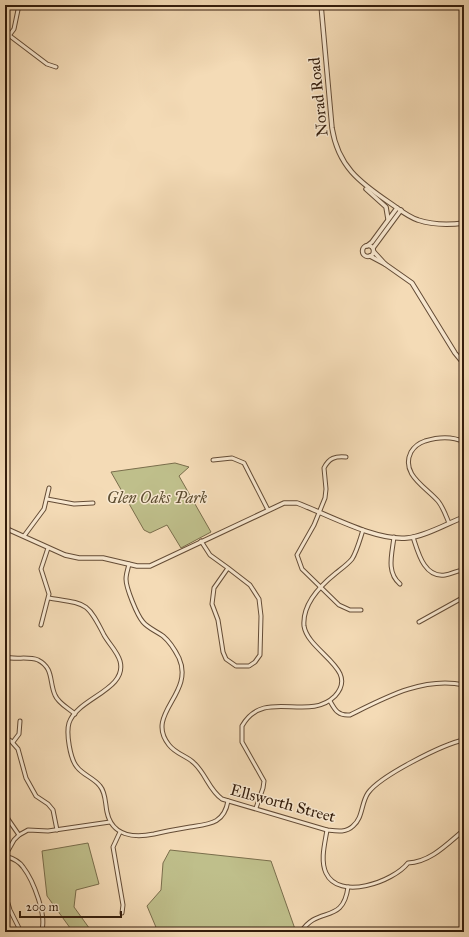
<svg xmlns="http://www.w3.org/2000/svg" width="469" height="937" viewBox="0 0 469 937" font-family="'IM FELL Great Primer',serif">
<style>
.green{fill:#bfbf8b;stroke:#7a6e4c}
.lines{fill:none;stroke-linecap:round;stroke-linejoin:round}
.minor-casing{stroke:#644c36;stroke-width:5}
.tertiary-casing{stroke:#644c36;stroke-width:5.5}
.minor{stroke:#f8e8d0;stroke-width:3}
.tertiary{stroke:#f8e8d0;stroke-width:3.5}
.labels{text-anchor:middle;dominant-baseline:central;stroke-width:3;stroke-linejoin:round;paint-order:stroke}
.street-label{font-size:16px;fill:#341d0c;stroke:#f8e8d0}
.park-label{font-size:16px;font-style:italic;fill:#5e4e32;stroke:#f8e8d0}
</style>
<rect width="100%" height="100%" fill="#f4dbb6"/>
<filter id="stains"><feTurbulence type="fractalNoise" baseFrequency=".005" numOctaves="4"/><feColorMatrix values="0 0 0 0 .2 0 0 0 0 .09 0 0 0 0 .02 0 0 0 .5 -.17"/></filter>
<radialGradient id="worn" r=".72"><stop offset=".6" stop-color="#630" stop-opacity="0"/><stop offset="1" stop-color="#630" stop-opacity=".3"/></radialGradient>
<g class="green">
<polygon points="175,463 189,467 179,476 211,532 181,548 167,525 150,533 144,530 111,472"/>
<polygon points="88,843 99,884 76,890 74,907 92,932 73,932 47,896 42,851"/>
<polygon points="170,850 271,861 295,929 299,932 158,932 147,906 161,890 163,863"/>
</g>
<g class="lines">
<defs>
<g id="minor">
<polyline points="10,36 47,64 56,67"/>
<polyline points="5,41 14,29 19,5"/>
<path d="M346,457C335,456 329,458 324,468L326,489L325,498L314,525L297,555L302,569L339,605L350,610H361"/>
<polyline points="213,460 232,458 244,463 268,510"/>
<polyline points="47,499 74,504 93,503"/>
<path d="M449,523C446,516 443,507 438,501C426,487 400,474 411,452C414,447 419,443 425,441C438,437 452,436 464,442"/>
<polyline points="24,536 44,509 49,488"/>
<path d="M394,537C392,554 386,572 400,584"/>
<path d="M413,537C418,552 424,578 445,575C452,574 458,570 464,570"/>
<polyline points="201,541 210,555 228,568 250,585 259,599 261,616 260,655 255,662 249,666 236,666 226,659 223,652 218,620 212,604 214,588 228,568"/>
<path d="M129,564C128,569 126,574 126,579C126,588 137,615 143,622C148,628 156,631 163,636C169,641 175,650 179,658C195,694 144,714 169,745C176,754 187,756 194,763C206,774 209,790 222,799L327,830C336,831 346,833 353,826C363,818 361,803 368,793C380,776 443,744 464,740"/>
<path d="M49,598C86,604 87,601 104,635C109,644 117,651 120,661C128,690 77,698 69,723C66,733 70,759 77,767C83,775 94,778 100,786C106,793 105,803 107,812C112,836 134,838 154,834C166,831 178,829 190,827C209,824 224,824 228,801"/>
<polyline points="419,622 464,597"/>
<polyline points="41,625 49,594 41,569 48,548"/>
<path d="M5,657C16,660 28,656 38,660C54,668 49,682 55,695C58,703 68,708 75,714"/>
<path d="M330,701C335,710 338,716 350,715C384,698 424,676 464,685"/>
<polyline points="5,737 11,741 18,749 26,778 36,796 48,804 53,810 57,830"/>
<polyline points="13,742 19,734 20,721"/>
<polyline points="5,807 8,819 19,835"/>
<path d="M256,808L263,788L264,781L242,742V726C264,687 308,723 335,696C360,669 308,652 304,626C302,604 321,585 336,573C341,569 348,564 352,559C357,551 360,539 363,530"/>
<path d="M327,830C325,843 320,860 326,873C339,901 393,882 408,863C431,862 448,843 464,830"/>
<polyline points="120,832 113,847 123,905 122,913"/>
<polyline points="5,894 10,910 21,932"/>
<path d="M41,932C48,917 33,880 23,867C19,861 12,858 5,856L14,840L19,835L28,830L48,831L110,822"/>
<path d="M301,932C318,905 343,925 348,887"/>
</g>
<g id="tertiary">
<path d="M321,5L332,128C338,166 359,182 390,203C399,209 408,217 418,220C433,225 449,225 464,223"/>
<polyline points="366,189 386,207 388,219"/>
<circle cx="368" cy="251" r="5.5"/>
<polyline points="367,246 372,242 397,208"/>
<polyline points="373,248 401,210"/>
<polyline points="374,252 385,264"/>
<polyline points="370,256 385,264 412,283 455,353 464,364"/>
<path d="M5,528L65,555L79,558H103L137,566H150L284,503H297C327,514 375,541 407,538C424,537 448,523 464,517"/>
</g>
</defs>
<use href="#minor" class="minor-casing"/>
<use href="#tertiary" class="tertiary-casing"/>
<use href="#minor" class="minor"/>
<use href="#tertiary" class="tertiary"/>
</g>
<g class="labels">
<g class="street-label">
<text transform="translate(318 97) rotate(-96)">Norad Road</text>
<text transform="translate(283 803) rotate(15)">Ellsworth Street</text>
</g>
<g class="park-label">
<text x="157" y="497">Glen Oaks Park</text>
</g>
</g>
<rect width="469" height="937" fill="none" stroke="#f4dbb6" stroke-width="20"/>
<rect x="6" y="6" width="457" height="925" fill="none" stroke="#341d0c" stroke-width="2"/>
<rect x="10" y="10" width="449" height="917" fill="none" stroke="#341d0c"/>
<path d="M20 911v6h101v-6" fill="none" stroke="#341d0c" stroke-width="2"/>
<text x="26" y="911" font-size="12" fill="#341d0c" stroke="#f8e8d0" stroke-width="3" paint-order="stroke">200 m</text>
<rect width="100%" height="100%" filter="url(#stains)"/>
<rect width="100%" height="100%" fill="url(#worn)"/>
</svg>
